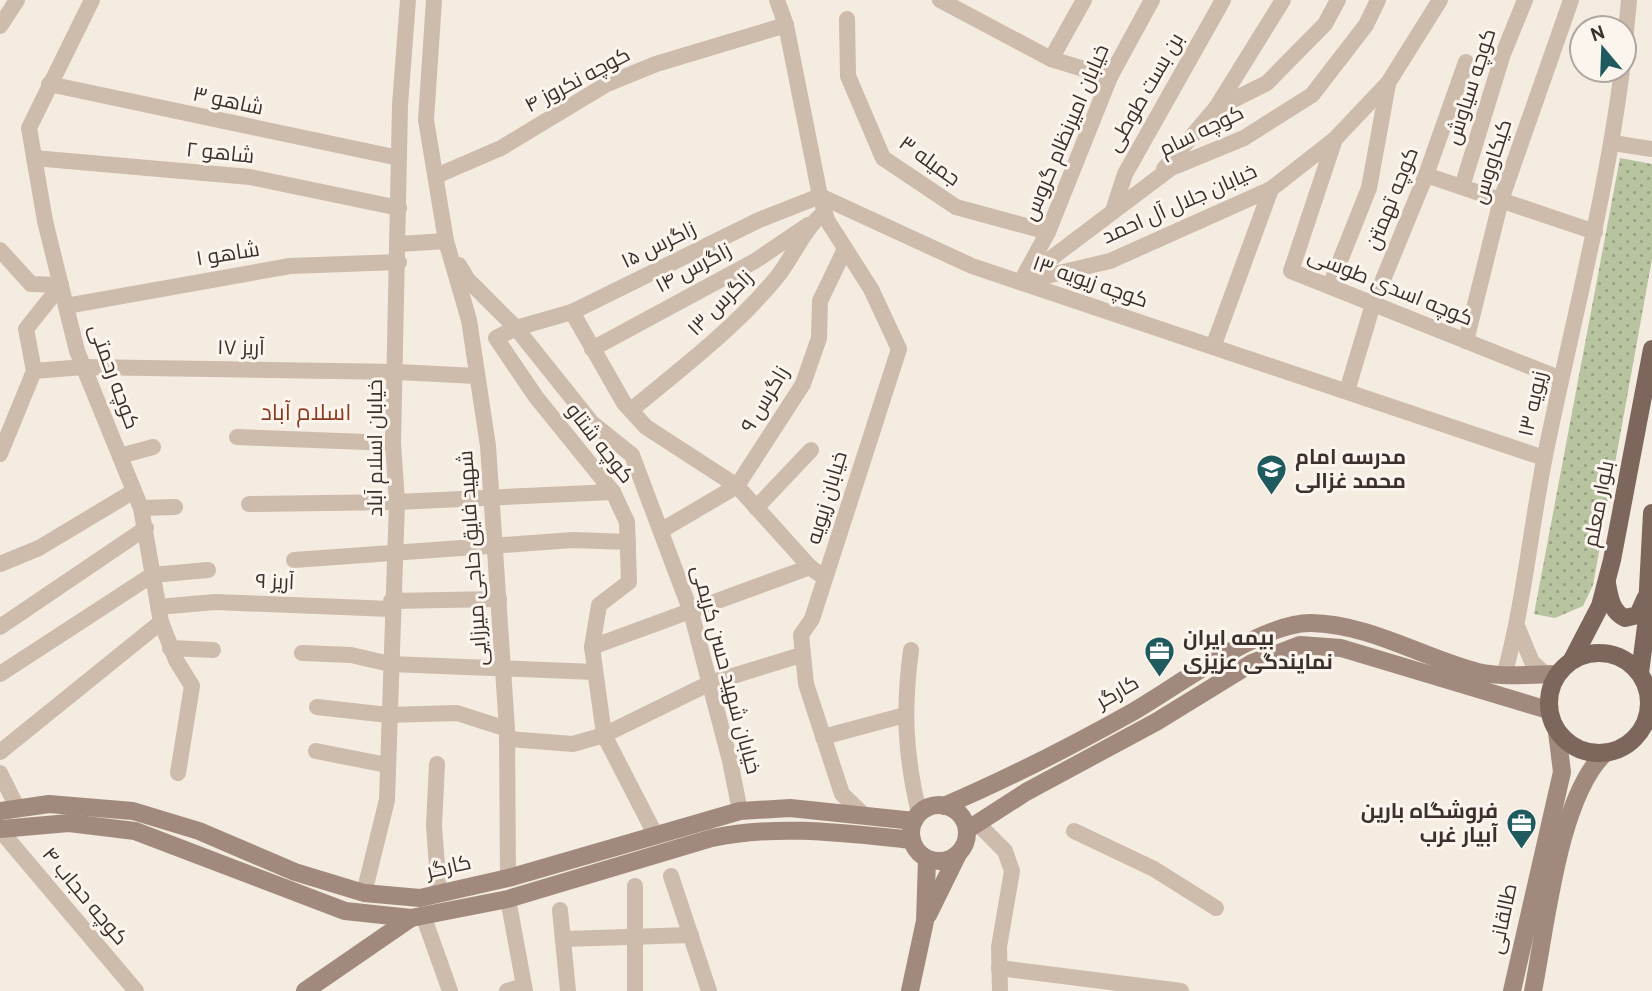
<svg xmlns="http://www.w3.org/2000/svg" width="1652" height="991" viewBox="0 0 1652 991" font-family="Overpass,Cairo,sans-serif">
<style>
.park{fill:url(#park-dots)}
.lines{fill:none;stroke-linecap:round;stroke-linejoin:round}
.street{stroke:#cdbbac;stroke-width:16}
.secondary{stroke:#a18a7d;stroke-width:18}
.primary{stroke:#7d675c;stroke-width:18}
.labels{text-anchor:middle;dominant-baseline:central;stroke-width:6;stroke-linejoin:round;paint-order:stroke}
.street-label{font-size:21px;fill:#3b302b;stroke:#fbf5ee}
.poi-label{font-size:21px;font-weight:bold;fill:#3b302b;stroke:#fbf5ee;text-anchor:start}
.neighbourhood-label{font-size:23px;fill:#8c3b22;stroke:#fbf5ee}
</style>
<defs>
<pattern id="park-dots" width="8" height="8" patternUnits="userSpaceOnUse" patternTransform="scale(1.75)"><rect width="8" height="8" fill="#b8c4a0"/><path d="M2 2h.1M6 6h.1" fill="none" stroke="#97a083" stroke-width="1.8" stroke-linecap="round"/></pattern>
</defs>
<rect width="100%" height="100%" fill="#f4ebe1"/>
<polygon class="park" points="1620,158 1652,164 1652,259 1593,585 1583,606 1555,618 1534,614"/>
<g class="lines">
<g class="street">
<polyline points="92,0 29,128 45,221 77,351 141,508 161,622 176,660 192,686 178,773"/>
<polyline points="434,0 426,120 446,241 469,320 488,446 507,729 508,878"/>
<polyline points="777,0 786,25 820,196 972,266 1544,458"/>
<polyline points="940,0 1051,59 1110,77"/>
<polyline points="847,19 848,76 883,158 956,207 1048,232"/>
<polyline points="0,26 17,0"/>
<polyline points="1624,52 1629,0"/>
<polyline points="1051,59 1084,0"/>
<polyline points="49,84 399,158"/>
<polyline points="1216,108 1283,0"/>
<polyline points="1335,139 1291,271 1561,379"/>
<polyline points="1613,143 1652,149"/>
<polyline points="34,158 250,177 399,208"/>
<polyline points="1164,169 1215,109 1267,83 1325,24 1338,0"/>
<polyline points="1426,175 1595,232"/>
<polyline points="436,176 501,148 607,84 656,64 786,25"/>
<polyline points="1462,187 1503,54 1525,0"/>
<polyline points="1113,211 1125,174 1223,0"/>
<polyline points="399,244 446,241"/>
<polyline points="0,250 31,284 61,285"/>
<polyline points="459,265 468,280 516,328 592,423 632,455 691,612 730,761 740,811"/>
<polyline points="1025,274 1048,232 1110,77 1152,0"/>
<polyline points="1025,278 1171,168 1244,138 1312,95 1366,25 1378,0"/>
<polyline points="1021,282 1110,261 1271,189 1335,139 1388,83 1440,0"/>
<polyline points="1330,286 1369,188 1388,84"/>
<polyline points="66,306 290,266 399,262"/>
<polyline points="572,312 624,403 646,427 737,486 810,567"/>
<polyline points="1466,341 1501,200 1571,0"/>
<polyline points="1213,347 1271,189"/>
<polyline points="592,349 755,261 808,225"/>
<polyline points="34,371 84,367 397,372 477,376"/>
<polyline points="1347,391 1373,304 1426,175 1466,62"/>
<path d="M631,410C682,368 735,328 777,277C794,256 803,229 824,213"/>
<polyline points="237,437 393,443"/>
<polyline points="0,454 34,371 26,329 61,285"/>
<polyline points="120,456 153,447"/>
<polyline points="249,504 397,502 613,492"/>
<polyline points="141,508 175,507"/>
<polyline points="756,508 811,450"/>
<polyline points="662,530 737,486 803,384 819,338 820,301 845,249"/>
<polyline points="294,560 573,540 628,542"/>
<polyline points="0,564 39,548 134,491"/>
<polyline points="391,601 499,599"/>
<polyline points="158,607 215,602 391,609"/>
<polyline points="1517,626 1532,662 1545,674"/>
<polyline points="0,627 146,528"/>
<polyline points="592,647 810,567 818,573"/>
<polyline points="170,648 213,650"/>
<path d="M911,650C903,710 905,754 919,813"/>
<polyline points="302,653 351,655 390,664 595,672"/>
<polyline points="0,674 152,575 208,570"/>
<path d="M1504,676C1525,600 1531,522 1547,446C1573,320 1606,197 1622,70"/>
<polyline points="317,707 388,715 457,713 507,729"/>
<polyline points="823,737 905,715"/>
<polyline points="507,739 573,744 604,735 710,683 801,655"/>
<polyline points="316,751 387,765"/>
<polyline points="0,752 161,622"/>
<polyline points="437,764 434,826 439,893"/>
<polyline points="0,773 17,807"/>
<polyline points="977,823 1005,851 1012,871 999,947 1000,991"/>
<polyline points="0,830 136,991"/>
<polyline points="1074,831 1154,869 1216,908"/>
<polyline points="655,834 604,735 592,647 599,605 629,582 627,522 613,492 536,397 496,338 516,328 572,312 759,220 820,196 827,220 871,289 899,349 812,619 801,635 806,684 842,794 865,816"/>
<polyline points="671,876 709,991"/>
<polyline points="635,886 635,991"/>
<polyline points="364,893 387,800 397,502 393,443 400,105 408,0"/>
<polyline points="508,899 525,991"/>
<polyline points="560,910 568,991"/>
<polyline points="424,918 450,991"/>
<polyline points="563,939 691,935"/>
<polyline points="999,968 1181,991"/>
<polyline points="507,991 524,986"/>
</g>
<g class="secondary">
<circle cx="939" cy="833" r="28"/>
<path d="M944,806C1007,779 1068,748 1129,714C1174,689 1260,622 1311,623C1370,624 1423,658 1478,672C1504,678 1531,674 1557,674"/>
<polyline points="0,811 49,804 133,811 199,831 295,872 364,893 420,898 508,878 740,811 790,808 914,821"/>
<path d="M0,829L69,823L135,831L345,911L411,918L508,899L712,838C779,824 844,833 912,840"/>
<polyline points="967,830 1026,792 1156,722 1252,663 1300,645 1341,648 1548,710"/>
<polyline points="928,915 958,854"/>
<polyline points="305,991 411,918"/>
<polyline points="910,991 925,921 927,859"/>
<polyline points="1512,991 1562,772 1557,732"/>
<path d="M1533,991C1546,927 1558,799 1604,754"/>
</g>
<g class="primary">
<path d="M1607,584C1610,598 1611,611 1625,618L1638,615L1645,599"/>
<circle cx="1599" cy="703" r="50"/>
<polyline points="1572,660 1600,606 1612,560 1652,349"/>
<polyline points="1640,673 1646,626 1652,513"/>
</g>
</g>
<defs>
<symbol id="school-pin" viewBox="-11 -11 22 30"><path d="M0 17L-7.5 6A9.5 9.5 0 1 1 7.5 6Z" fill="#1f5a5e" stroke="#fbf5ee"/><path d="M0-5L7-2L0 1L-7-2ZM-4 1L0 2.5L4 1V4Q0 6-4 4Z" fill="#fff"/></symbol>
<symbol id="office-pin" viewBox="-11 -11 22 30"><path d="M0 17L-7.5 6A9.5 9.5 0 1 1 7.5 6Z" fill="#1f5a5e" stroke="#fbf5ee"/><path d="M-6-3h4V-5.5h4V-3h4V5H-6ZM-1-4.5V-3h2v-1.5ZM-6 0V1H6V0Z" fill="#fff"/></symbol>
</defs>
<g fill-rule="evenodd">
<use href="#school-pin" x="1254" y="452" width="35" height="47"/>
<use href="#office-pin" x="1142" y="634" width="35" height="47"/>
<use href="#office-pin" x="1504" y="806" width="35" height="47"/>
</g>
<g class="labels">
<g class="street-label">
<text transform="translate(578 81) rotate(-28)">کوچه نکروز ۴</text>
<text transform="translate(1472 87) rotate(-72)">کوچه سیاوش</text>
<text transform="translate(1146 93) rotate(-60)">بن بست طوطی</text>
<text transform="translate(228 102) rotate(12)">شاهو ۳</text>
<text transform="translate(1202 132) rotate(-26)">کوچه سام</text>
<text transform="translate(1067 133) rotate(-67)">خیابان امیرنظام گروس</text>
<text transform="translate(220 154) rotate(6)">شاهو ۲</text>
<text transform="translate(929 162) rotate(36)">جمیله ۳</text>
<text transform="translate(1493 162) rotate(-72)">کیکاووس</text>
<text transform="translate(1393 199) rotate(-68)">کوچه تهمتن</text>
<text transform="translate(1180 205) rotate(-24)">خیابان جلال آل احمد</text>
<text transform="translate(659 246) rotate(-26)">زاگرس ۱۵</text>
<text transform="translate(228 255) rotate(-9)">شاهو ۱</text>
<text transform="translate(694 269) rotate(-28)">زاگرس ۱۴</text>
<text transform="translate(1090 283) rotate(19)">کوچه زیویه ۱۳</text>
<text transform="translate(1390 288) rotate(22)">کوچه اسدی طوسی</text>
<text transform="translate(721 304) rotate(-45)">زاگرس ۱۳</text>
<text transform="translate(241 349) rotate(1)">آریز ۱۷</text>
<text transform="translate(113 377) rotate(70)">کوچه رحمتی</text>
<text transform="translate(766 400) rotate(-59)">زاگرس ۹</text>
<text transform="translate(1534 404) rotate(-77)">زیویه ۱۳</text>
<text transform="translate(599 444) rotate(52)">کوچه شتاو</text>
<text transform="translate(376 448) rotate(-90)">خیابان اسلام آباد</text>
<text transform="translate(828 498) rotate(-73)">خیابان زیویه</text>
<text transform="translate(1600 504) rotate(-79)">بلوار معلم</text>
<text transform="translate(474 558) rotate(-94)">شهید فایق حاجی میرزایی</text>
<text transform="translate(275 583) rotate(2)">آریز ۹</text>
<text transform="translate(725 670) rotate(75)">خیابان شهید حسن کریمی</text>
<text transform="translate(1118 693) rotate(-30)">کارگر</text>
<text transform="translate(449 868) rotate(-13)">کارگر</text>
<text transform="translate(84 897) rotate(50)">کوچه حجاب ۴</text>
<text transform="translate(1504 919) rotate(-78)">طالقانی</text>
</g>
<g class="poi-label">
<text x="1295" y="458">مدرسه امام<tspan x="1295" dy="24">محمد غزالی</tspan></text>
<text x="1183" y="639">بیمه ایران<tspan x="1183" dy="24">نمایندگی عزیزی</tspan></text>
<text x="1498" y="812" text-anchor="end">فروشگاه بارین<tspan x="1498" dy="24">آبیار غرب</tspan></text>
</g>
<g class="neighbourhood-label">
<text x="306" y="414">اسلام آباد</text>
</g>
</g>
<g transform="translate(1603 49) rotate(341)"><circle r="33" fill="#fbf5ee" stroke="#aea6a0" stroke-width="2"/>
<path d="M0-5L12 26L0 18L-12 26Z" fill="#1f5a5e"/>
<text y="-10" font-size="19" font-weight="bold" text-anchor="middle" fill="#3b302b">N</text>
</g>
</svg>
